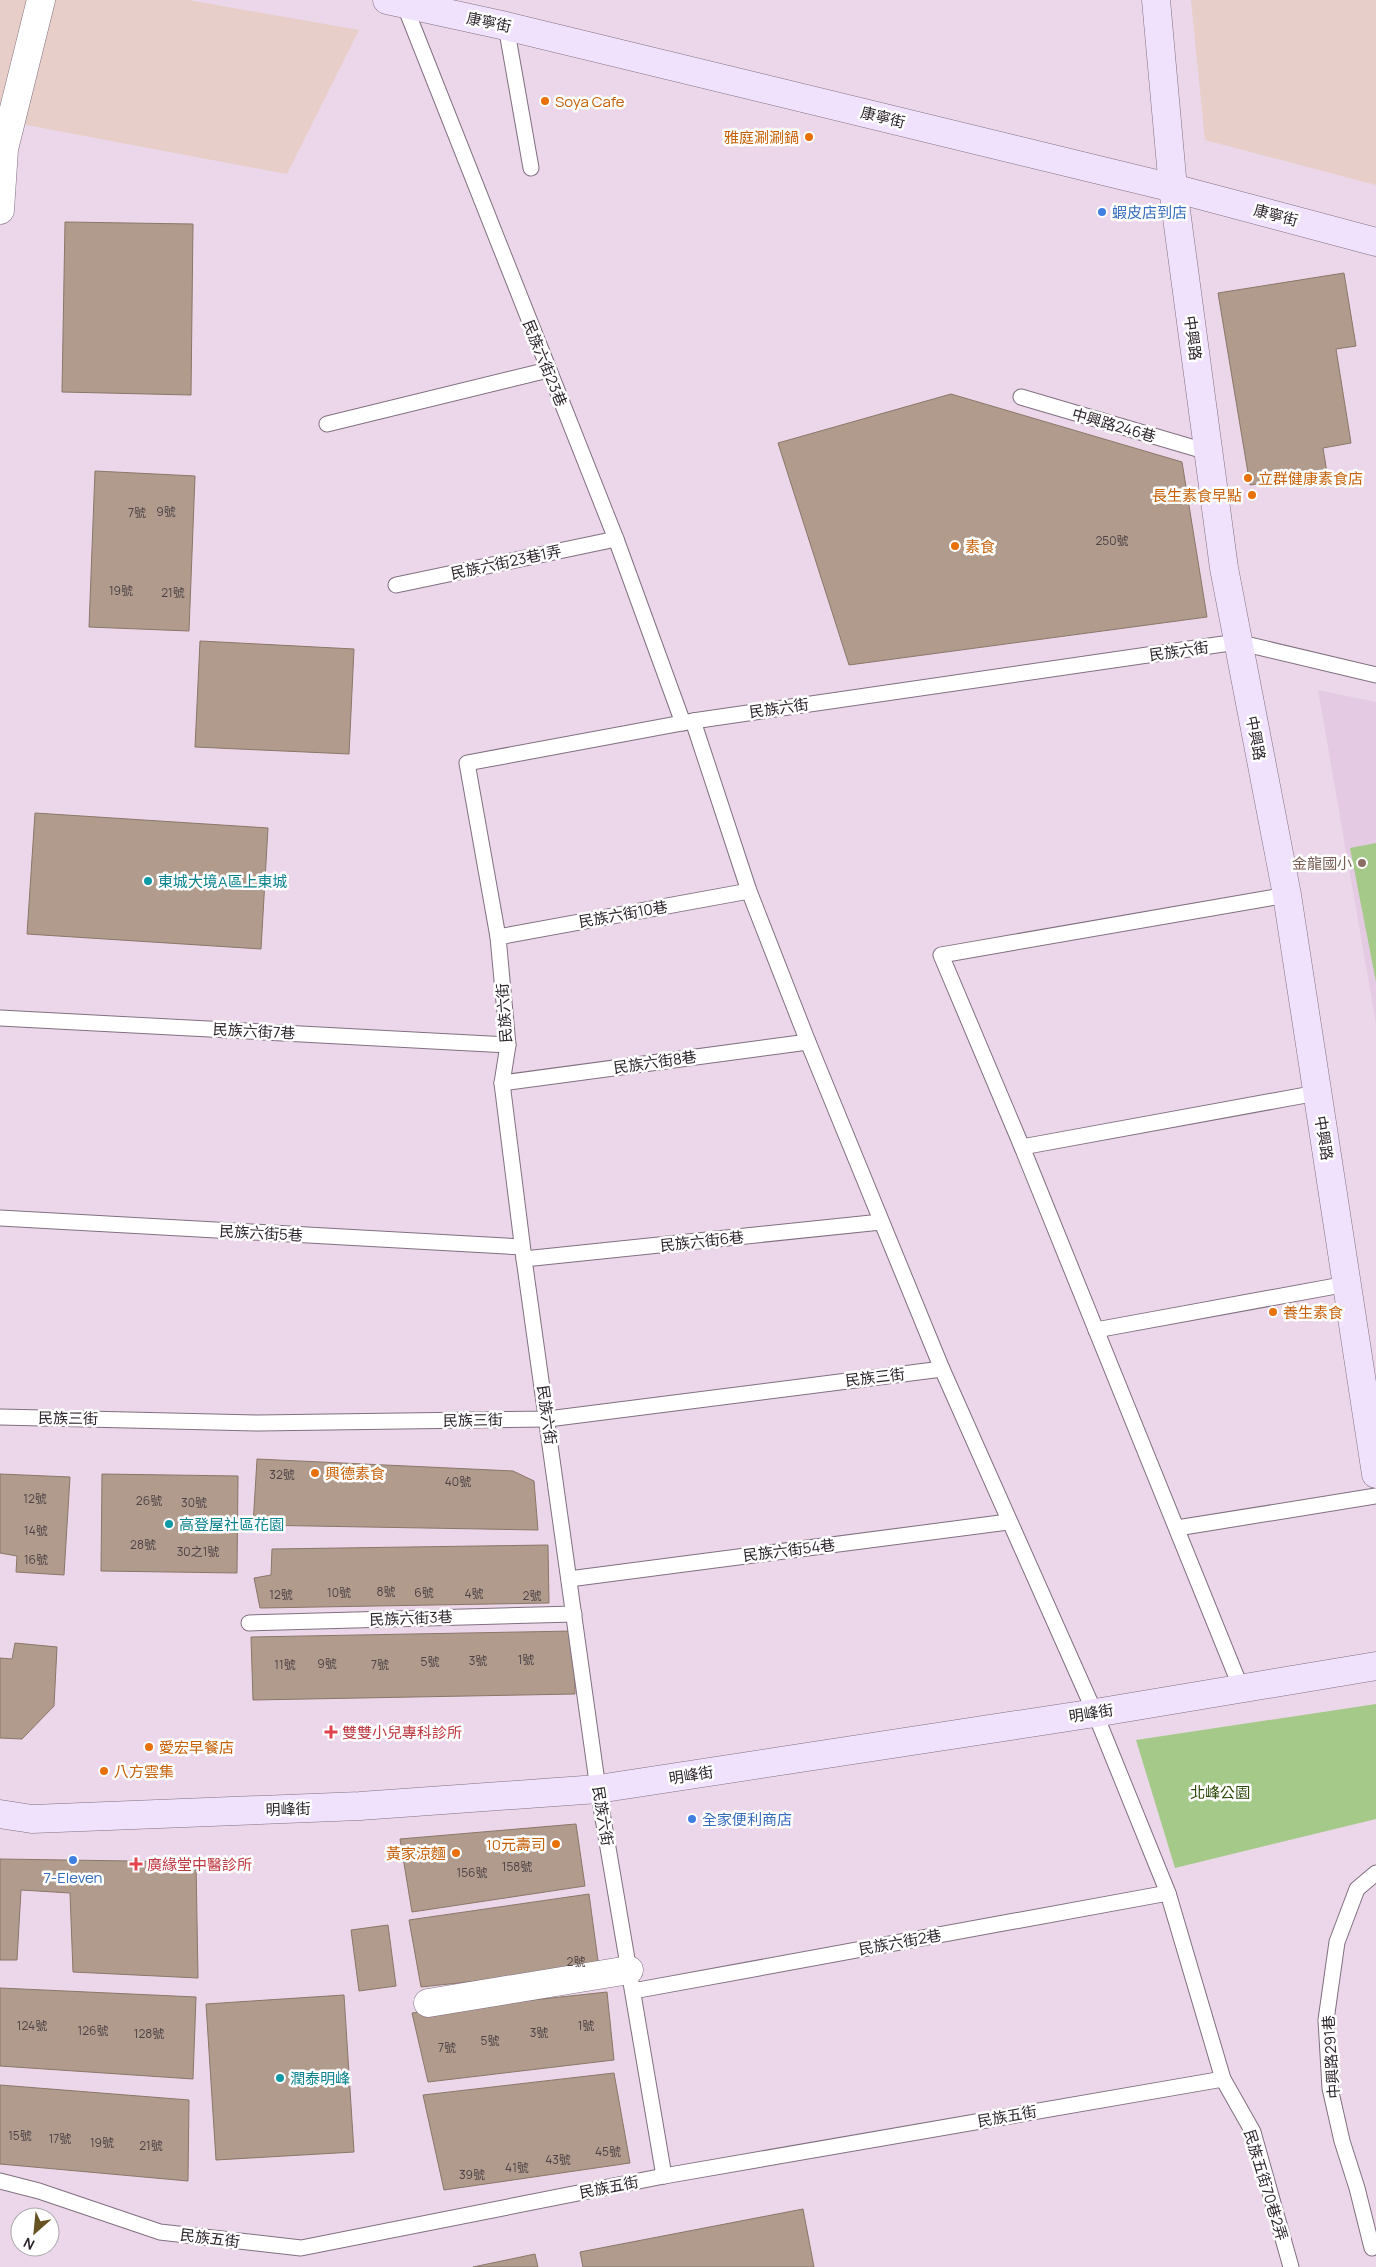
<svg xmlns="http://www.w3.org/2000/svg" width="1376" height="2267" viewBox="0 0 1376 2267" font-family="Manrope,'Noto Sans TC',sans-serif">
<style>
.commercial{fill:#e7cec8}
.built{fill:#e4cbe3}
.green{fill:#a5c988}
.building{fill:#b09b8d;stroke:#8b7669}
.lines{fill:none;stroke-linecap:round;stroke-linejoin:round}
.lane-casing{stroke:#817080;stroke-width:17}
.street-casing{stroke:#817080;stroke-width:29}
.secondary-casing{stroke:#817080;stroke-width:29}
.lane{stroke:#fff;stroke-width:15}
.street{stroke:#fff;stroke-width:28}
.secondary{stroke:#f0e1fc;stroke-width:28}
.food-dot{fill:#e8710a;stroke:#fff;stroke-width:2}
.shop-dot{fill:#3f7fe0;stroke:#fff;stroke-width:2}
.education-dot{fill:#8d6e63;stroke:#fff;stroke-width:2}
.culture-dot{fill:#0f9aa8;stroke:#fff;stroke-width:2}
.health-dot{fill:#e0444e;stroke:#fff;stroke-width:2}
.labels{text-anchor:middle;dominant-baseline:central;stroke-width:5;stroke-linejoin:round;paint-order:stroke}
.number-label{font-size:12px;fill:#4e4244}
.street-label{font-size:15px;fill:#2d252c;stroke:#fff}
.food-label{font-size:15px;fill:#c56008;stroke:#fff;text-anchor:start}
.shop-label{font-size:15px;fill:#366cbe;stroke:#fff;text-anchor:start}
.education-label{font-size:15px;fill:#785e54;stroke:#fff;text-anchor:end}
.culture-label{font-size:15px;fill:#0d838f;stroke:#fff;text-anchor:start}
.health-label{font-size:15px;fill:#be3a42;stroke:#fff;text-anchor:start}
.park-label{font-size:15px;fill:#2c4a08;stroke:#fff}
</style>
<rect width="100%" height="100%" fill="#ebd7e9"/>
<g class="commercial">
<polygon points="0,0 188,0 359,30 287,174 0,120"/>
<polygon points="1191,0 1376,0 1376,185 1205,140"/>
</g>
<polygon class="built" points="1318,690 1376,702 1376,1024"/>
<g class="green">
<polygon points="1376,843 1376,982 1350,848"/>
<polygon points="1376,1704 1376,1819 1175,1868 1136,1740"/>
</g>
<g class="building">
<polygon points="65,222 193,224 191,395 62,392"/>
<polygon points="1344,273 1356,346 1336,349 1351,443 1323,448 1327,473 1250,485 1218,293"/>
<polygon points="951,394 1182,462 1207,617 849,665 778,443"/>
<polygon points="95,471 195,476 189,631 89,627"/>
<polygon points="200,641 354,649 349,754 195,747"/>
<polygon points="35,813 268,828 261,949 27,934"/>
<polygon points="257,1459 513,1471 534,1481 538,1530 253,1525"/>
<polygon points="0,1474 70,1477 64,1575 16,1572 17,1556 0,1553"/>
<polygon points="102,1474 238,1476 237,1573 101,1571"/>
<polygon points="548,1545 549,1603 260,1608 254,1578 271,1575 272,1549"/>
<polygon points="574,1631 575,1694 253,1700 251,1637"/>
<polygon points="15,1643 57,1647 54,1706 22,1739 0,1738 0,1658 12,1659"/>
<polygon points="576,1824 585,1886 412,1912 400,1839"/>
<polygon points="0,1859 196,1862 198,1978 73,1972 70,1893 21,1890 17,1960 0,1960"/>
<polygon points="589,1894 599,1968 421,1987 409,1920"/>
<polygon points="388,1925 396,1986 359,1991 351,1930"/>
<polygon points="0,1988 196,1997 193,2079 0,2066"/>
<polygon points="607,1992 614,2060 428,2082 412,2013"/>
<polygon points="344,1995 354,2152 216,2160 206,2004"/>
<polygon points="614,2073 630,2163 444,2190 423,2095"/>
<polygon points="0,2085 189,2100 188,2181 0,2164"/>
<polygon points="803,2209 814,2267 583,2267 580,2252"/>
<polygon points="535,2254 538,2267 473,2267"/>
</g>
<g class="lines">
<defs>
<g id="lane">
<polyline points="404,4 616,539 683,723"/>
<polyline points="506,26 531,168"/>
<polyline points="1021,397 1208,452"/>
<polyline points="327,424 548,370"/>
<polyline points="396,585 616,539"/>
<polyline points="693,721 749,891 808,1042 942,1369 1095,1713 1168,1893 1223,2079 1253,2132 1291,2267"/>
<polyline points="498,937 749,891"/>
<polyline points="0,1018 508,1045"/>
<polyline points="502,1083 808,1042"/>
<polyline points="1022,1147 1317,1093"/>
<polyline points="0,1218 522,1247"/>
<polyline points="524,1259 881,1222"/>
<polyline points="1096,1330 1347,1284"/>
<polyline points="0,1417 258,1423 548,1419 942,1369"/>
<polyline points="1177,1528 1376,1496"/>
<polyline points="569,1579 1008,1522"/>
<polyline points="249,1623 574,1614"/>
<polyline points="1241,1688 1022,1147 941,955 1287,895"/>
<polyline points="633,1991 1168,1893"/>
<polyline points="664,2176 598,1789 524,1259 502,1083 508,1045 498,937 467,763 693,721 1237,642 1376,675"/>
<polyline points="0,2181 39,2191 160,2232 301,2248 664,2176 1223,2079"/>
<polyline points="1372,2248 1357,2188 1342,2141 1330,2088 1326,2020 1337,1942 1357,1889 1376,1873"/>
</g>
<g id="street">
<polyline points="0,210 4,149 41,0"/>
<polyline points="428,2003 629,1970"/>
</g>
<g id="secondary">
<polyline points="387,0 506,26 1173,188 1376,242"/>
<polyline points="1156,0 1173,188 1224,568 1287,895 1376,1474"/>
<polyline points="0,1814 32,1819 360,1806 598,1789 1095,1713 1376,1666"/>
</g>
</defs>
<use href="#lane" class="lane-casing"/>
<use href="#street" class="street-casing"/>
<use href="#secondary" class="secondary-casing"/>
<use href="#lane" class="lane"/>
<use href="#street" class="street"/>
<use href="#secondary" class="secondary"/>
</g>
<g class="food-dot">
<circle cx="545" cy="101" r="5"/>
<circle cx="809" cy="137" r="5"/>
<circle cx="1248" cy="478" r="5"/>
<circle cx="1252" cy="495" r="5"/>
<circle cx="955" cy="546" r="5"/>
<circle cx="1273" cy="1312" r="5"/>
<circle cx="315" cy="1473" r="5"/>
<circle cx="149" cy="1747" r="5"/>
<circle cx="104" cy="1771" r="5"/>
<circle cx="556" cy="1844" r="5"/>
<circle cx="456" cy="1853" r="5"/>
</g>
<g class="shop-dot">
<circle cx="1102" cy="212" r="5"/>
<circle cx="692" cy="1819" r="5"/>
<circle cx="73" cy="1860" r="5"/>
</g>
<circle class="education-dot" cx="1362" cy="863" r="5"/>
<g class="culture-dot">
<circle cx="148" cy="881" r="5"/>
<circle cx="169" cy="1524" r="5"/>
<circle cx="280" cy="2078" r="5"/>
</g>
<g class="health-dot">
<path d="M328.5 1724.5h5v5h5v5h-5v5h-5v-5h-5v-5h5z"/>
<path d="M133.5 1856.5h5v5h5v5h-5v5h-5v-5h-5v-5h5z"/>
</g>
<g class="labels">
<g class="number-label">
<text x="166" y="511">9號</text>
<text x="137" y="512">7號</text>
<text x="1112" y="540">250號</text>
<text x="121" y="590">19號</text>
<text x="173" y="592">21號</text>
<text x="282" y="1474">32號</text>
<text x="458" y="1481">40號</text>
<text x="35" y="1498">12號</text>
<text x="149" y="1500">26號</text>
<text x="194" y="1502">30號</text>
<text x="36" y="1530">14號</text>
<text x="143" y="1544">28號</text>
<text x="198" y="1551">30之1號</text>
<text x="36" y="1559">16號</text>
<text x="386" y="1591">8號</text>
<text x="339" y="1592">10號</text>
<text x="424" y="1592">6號</text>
<text x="474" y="1593">4號</text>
<text x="281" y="1594">12號</text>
<text x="532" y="1595">2號</text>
<text x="526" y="1659">1號</text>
<text x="478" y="1660">3號</text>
<text x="430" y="1661">5號</text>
<text x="327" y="1663">9號</text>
<text x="285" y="1664">11號</text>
<text x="380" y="1664">7號</text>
<text x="517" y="1866">158號</text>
<text x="472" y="1872">156號</text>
<text x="576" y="1961">2號</text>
<text x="32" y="2025">124號</text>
<text x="586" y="2025">1號</text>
<text x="93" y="2030">126號</text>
<text x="539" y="2032">3號</text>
<text x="149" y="2033">128號</text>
<text x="490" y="2040">5號</text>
<text x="447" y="2047">7號</text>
<text x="20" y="2135">15號</text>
<text x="60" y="2138">17號</text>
<text x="102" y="2142">19號</text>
<text x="151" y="2145">21號</text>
<text x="608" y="2151">45號</text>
<text x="558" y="2159">43號</text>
<text x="517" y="2167">41號</text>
<text x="472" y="2174">39號</text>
</g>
<g class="street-label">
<text transform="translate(489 22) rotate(12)">康寧街</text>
<text transform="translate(883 117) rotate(14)">康寧街</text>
<text transform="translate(1276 215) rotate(15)">康寧街</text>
<text transform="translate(1193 338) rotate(82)">中興路</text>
<text transform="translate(545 363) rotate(68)">民族六街23巷</text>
<text transform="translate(1114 425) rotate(16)">中興路246巷</text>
<text transform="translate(506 562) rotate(-12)">民族六街23巷1弄</text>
<text transform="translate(1179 651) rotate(-8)">民族六街</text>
<text transform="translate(779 708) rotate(-8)">民族六街</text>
<text transform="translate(1256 738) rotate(79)">中興路</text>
<text transform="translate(623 914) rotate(-10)">民族六街10巷</text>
<text transform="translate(504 1013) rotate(-94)">民族六街</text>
<text transform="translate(254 1031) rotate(3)">民族六街7巷</text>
<text transform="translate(655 1062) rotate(-8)">民族六街8巷</text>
<text transform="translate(1324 1138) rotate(81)">中興路</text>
<text transform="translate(261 1233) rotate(3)">民族六街5巷</text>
<text transform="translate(702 1241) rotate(-6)">民族六街6巷</text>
<text transform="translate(875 1377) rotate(-7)">民族三街</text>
<text transform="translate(547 1415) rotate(82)">民族六街</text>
<text transform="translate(68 1418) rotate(1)">民族三街</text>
<text transform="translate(473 1420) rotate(-1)">民族三街</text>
<text transform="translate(789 1550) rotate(-7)">民族六街54巷</text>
<text transform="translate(411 1618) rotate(-2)">民族六街3巷</text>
<text transform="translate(1091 1713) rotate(-9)">明峰街</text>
<text transform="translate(691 1775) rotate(-9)">明峰街</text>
<text transform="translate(288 1809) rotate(-2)">明峰街</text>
<text transform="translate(603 1816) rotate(81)">民族六街</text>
<text transform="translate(900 1942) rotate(-10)">民族六街2巷</text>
<text transform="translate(1331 2057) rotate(-94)">中興路291巷</text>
<text transform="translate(1007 2116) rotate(-10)">民族五街</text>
<text transform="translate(1266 2185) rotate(73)">民族五街70巷2弄</text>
<text transform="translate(609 2187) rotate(-11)">民族五街</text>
<text transform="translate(210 2238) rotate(7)">民族五街</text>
</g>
<g class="food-label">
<text x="555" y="101">Soya Cafe</text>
<text x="799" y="137" text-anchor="end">雅庭涮涮鍋</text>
<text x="1258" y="478">立群健康素食店</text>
<text x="1242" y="495" text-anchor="end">長生素食早點</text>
<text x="965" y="546">素食</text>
<text x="1283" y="1312">養生素食</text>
<text x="325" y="1473">興德素食</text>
<text x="159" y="1747">愛宏早餐店</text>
<text x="114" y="1771">八方雲集</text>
<text x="546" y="1844" text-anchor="end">10元壽司</text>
<text x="446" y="1853" text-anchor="end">黃家涼麵</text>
</g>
<g class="shop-label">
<text x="1112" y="212">蝦皮店到店</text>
<text x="702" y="1819">全家便利商店</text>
<text x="73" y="1877" text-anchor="middle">7-Eleven</text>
</g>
<g class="education-label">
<text x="1352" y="863">金龍國小</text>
</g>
<g class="culture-label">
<text x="158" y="881">東城大境A區上東城</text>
<text x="179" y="1524">高登屋社區花園</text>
<text x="290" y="2078">潤泰明峰</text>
</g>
<g class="health-label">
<text x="342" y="1732">雙雙小兒專科診所</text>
<text x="147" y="1864">廣緣堂中醫診所</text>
</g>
<g class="park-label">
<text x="1220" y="1792">北峰公園</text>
</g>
</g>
<g transform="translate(35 2232) rotate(207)"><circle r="24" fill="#ffffff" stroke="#aba8ab"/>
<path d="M0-4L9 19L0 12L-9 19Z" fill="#665321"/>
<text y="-8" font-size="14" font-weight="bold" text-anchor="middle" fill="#2d252c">N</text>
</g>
</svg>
